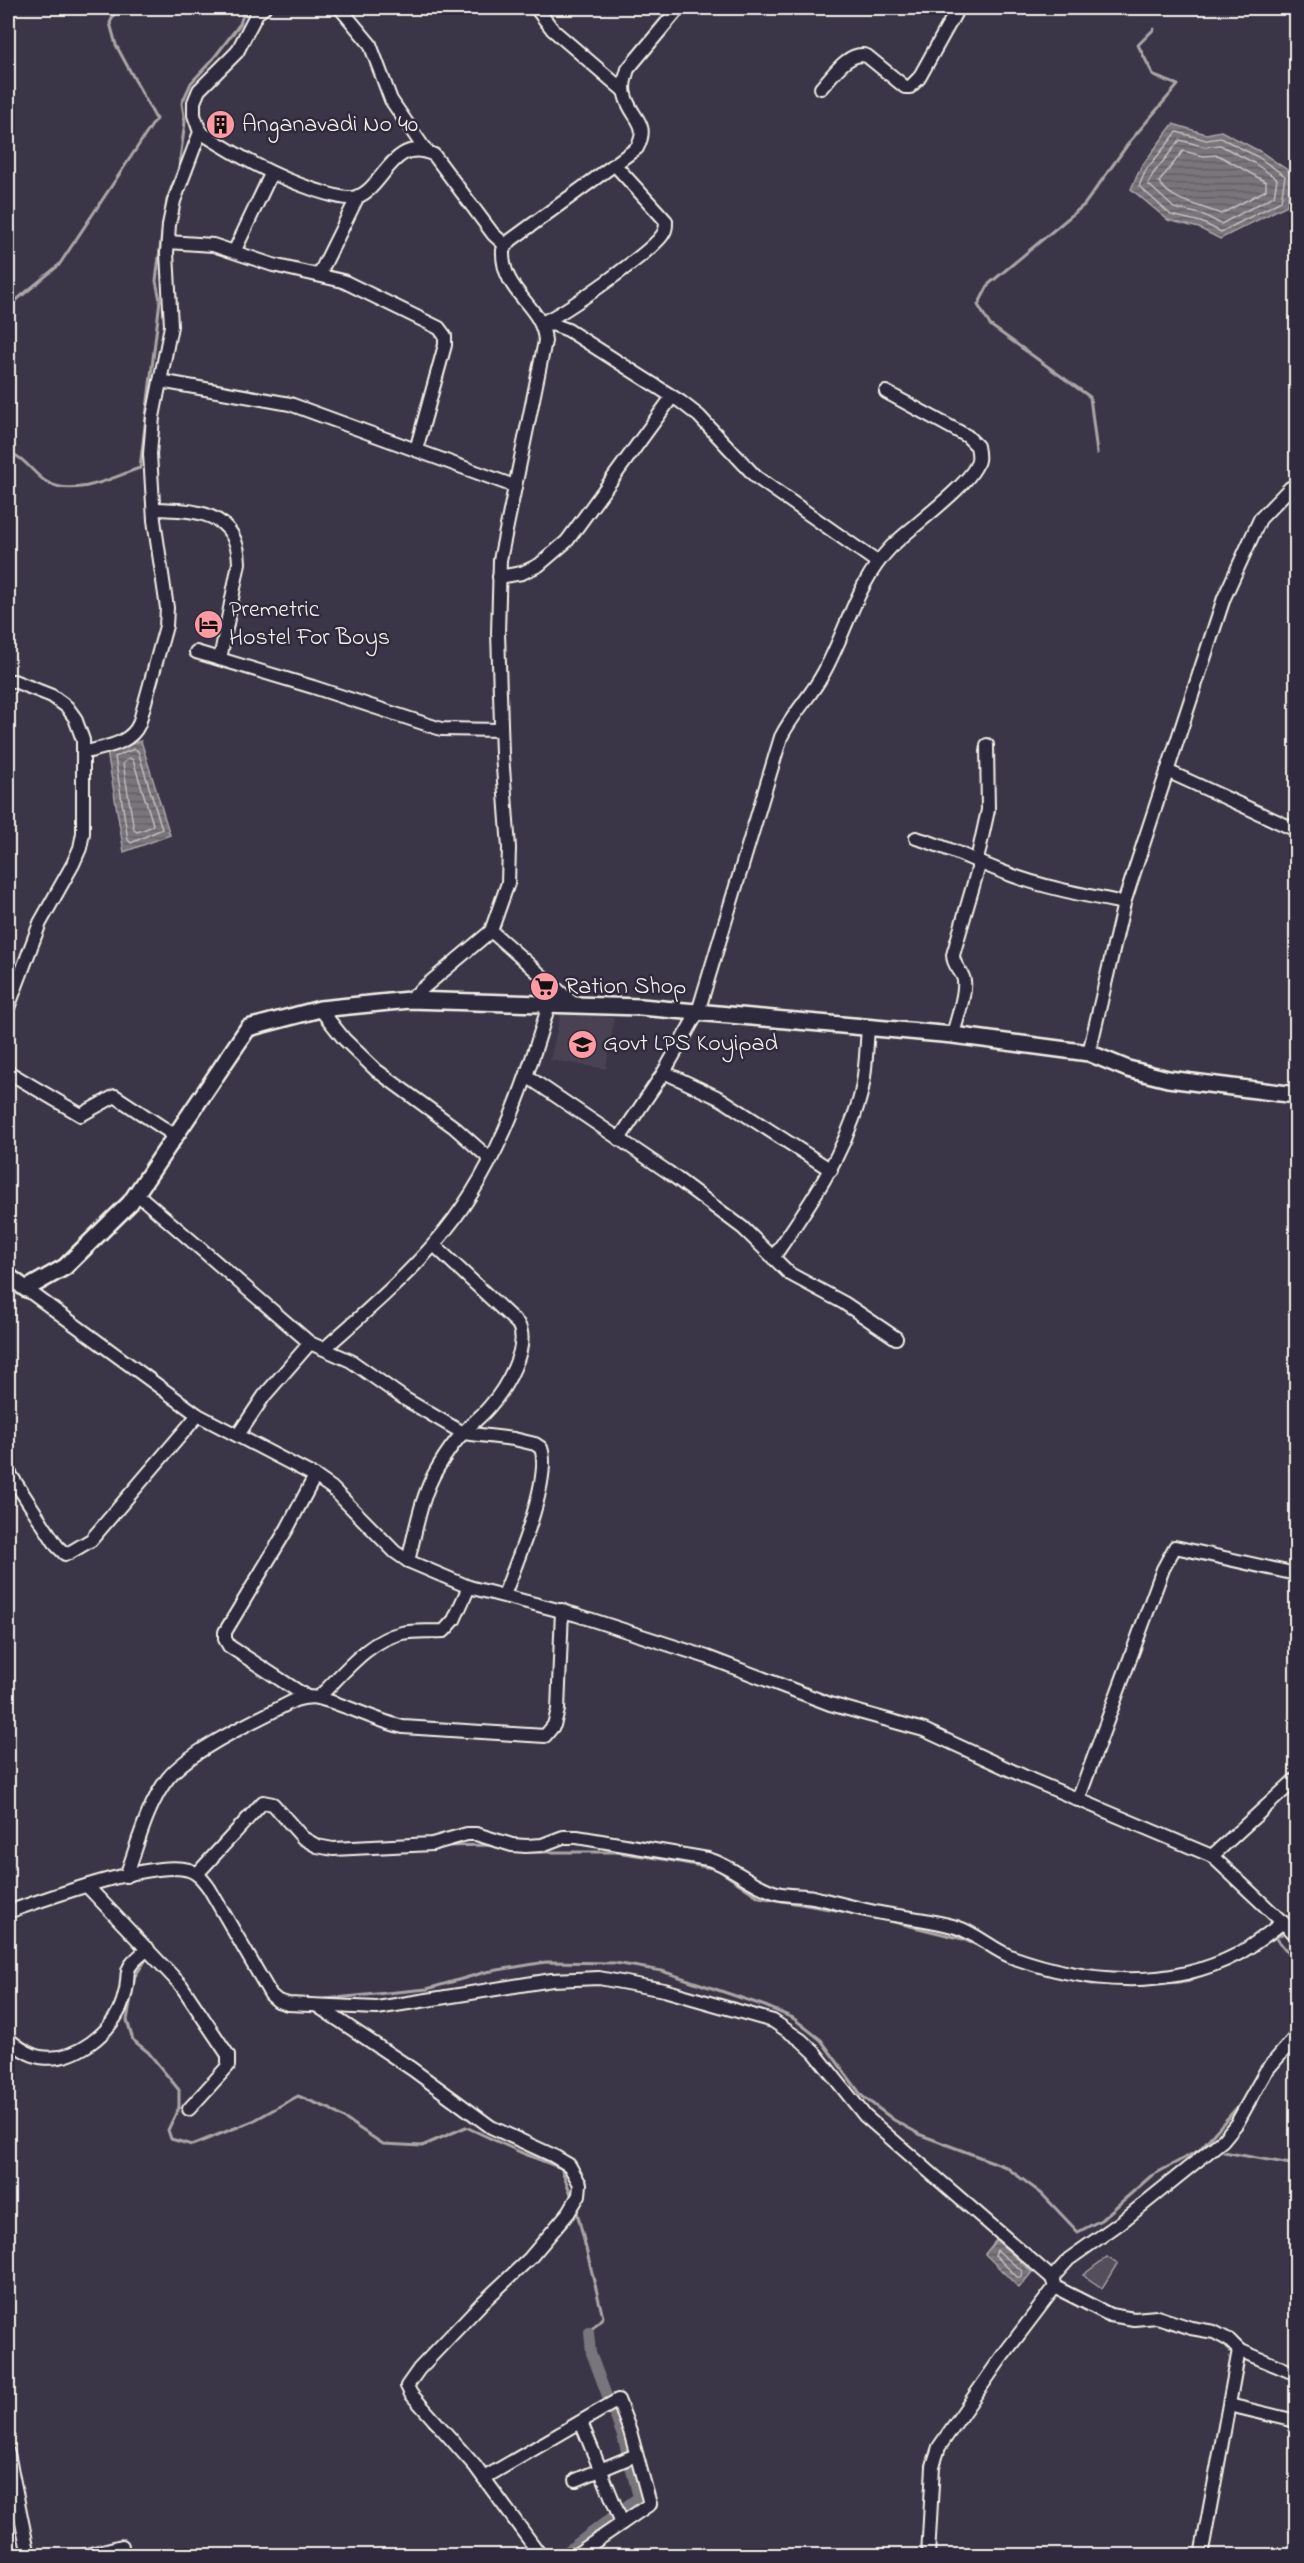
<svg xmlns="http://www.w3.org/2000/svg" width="1304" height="2563" viewBox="0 0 1304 2563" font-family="'Indie Flower',sans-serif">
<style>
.built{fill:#484352}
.park{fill:#534e5c;stroke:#a4a0a2;stroke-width:1.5}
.water{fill:url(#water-rules);stroke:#aaa6a7;stroke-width:1.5}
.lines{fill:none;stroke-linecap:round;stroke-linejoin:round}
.shore{stroke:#c2bfbc;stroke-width:1.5}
.stream{stroke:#aaa6a7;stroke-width:3}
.canal{stroke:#78747b;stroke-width:10}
.minor-casing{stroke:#f4f1e8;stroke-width:16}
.tertiary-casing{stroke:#f4f1e8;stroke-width:20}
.minor{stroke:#2f2a3d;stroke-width:12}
.tertiary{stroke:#2f2a3d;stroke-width:15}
.labels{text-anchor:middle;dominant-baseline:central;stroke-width:5;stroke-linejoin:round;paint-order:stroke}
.poi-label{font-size:24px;fill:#f4f1e8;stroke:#2f2a3d;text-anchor:start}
</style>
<defs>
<pattern id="water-rules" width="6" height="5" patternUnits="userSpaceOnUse" patternTransform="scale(1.5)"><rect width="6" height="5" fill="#78747b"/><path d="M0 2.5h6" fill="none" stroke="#636063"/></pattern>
</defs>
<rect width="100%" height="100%" fill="#3b3647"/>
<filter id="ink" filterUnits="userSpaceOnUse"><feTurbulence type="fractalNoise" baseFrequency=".0167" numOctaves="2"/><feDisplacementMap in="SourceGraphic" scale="12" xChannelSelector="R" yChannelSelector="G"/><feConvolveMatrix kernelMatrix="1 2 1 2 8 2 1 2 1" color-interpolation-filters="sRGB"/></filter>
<g filter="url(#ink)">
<polygon class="built" points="562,1008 614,1018 606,1069 550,1060"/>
<polygon class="park" points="1107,2257 1117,2264 1102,2288 1083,2275"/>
<g class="water">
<polygon points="1173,124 1206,134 1221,131 1261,152 1292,173 1287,205 1220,239 1199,228 1168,220 1131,189 1141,167"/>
<polygon points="141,741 170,835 124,852 107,751"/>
<polygon points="996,2240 1032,2272 1019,2288 985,2254"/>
</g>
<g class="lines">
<g class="shore">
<polygon points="1177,132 1206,140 1221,138 1258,157 1285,176 1281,201 1221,232 1201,222 1171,215 1139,186 1146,170"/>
<polygon points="1180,140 1205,147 1220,145 1254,163 1277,179 1274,196 1221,224 1204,215 1174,208 1148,184 1153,174"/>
<path d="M1183,151L1203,156L1218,155L1266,182V190L1221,214C1200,205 1172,202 1159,182Z"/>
<polygon points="134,749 138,751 162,829 131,843 128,840 115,757"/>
<polygon points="130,758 133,760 153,824 151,827 137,832 134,830 123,763"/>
<polygon points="997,2250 1022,2271 1021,2277 1017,2277 995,2255"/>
</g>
<g class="stream">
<polyline points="165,215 167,200 179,167 185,122 182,103 191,83 213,59 240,24 243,15"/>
<polyline points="8,307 59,265 156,119 116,45 110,23 117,8"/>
<path d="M8,452C23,456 32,472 45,481C74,499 112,477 140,468L160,300L156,281L162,233"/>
<polyline points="1097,453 1090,397 990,325 978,305 989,284 1084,205 1131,140 1178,85 1154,76 1138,45 1154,29"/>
<polyline points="445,1846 486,1845 498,1847"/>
<polyline points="532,1852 616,1852 669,1860 717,1869 759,1897 859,1914"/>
<polyline points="886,1920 963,1939 986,1949"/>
<polyline points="1295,1921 1296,1920"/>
<polyline points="1276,1938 1296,1962"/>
<polyline points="1260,1946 1282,1934"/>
<polyline points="145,1961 135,1976 127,2020 133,2040 148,2052 179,2090 179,2107 168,2130 171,2139 192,2145 253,2121 298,2096 330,2109 383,2144 422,2146 466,2127 520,2152 561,2168 572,2197"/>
<polyline points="1071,1979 1092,1984 1109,1984"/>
<polyline points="1160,1983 1186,1982 1203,1974"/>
<polyline points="325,1999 427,1989 486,1972 546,1962 615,1963 662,1971 765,2006 793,2018 821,2040 862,2096 894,2120 921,2135 1006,2167 1042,2194 1078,2232 1101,2220 1151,2176 1203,2148"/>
<polyline points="1201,2148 1241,2103"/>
<polyline points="1224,2152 1296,2165"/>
<polyline points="577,2212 603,2317 589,2332"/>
</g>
<polyline class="canal" points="560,2556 638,2497 622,2436 591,2353 589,2332"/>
<defs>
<g id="minor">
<polyline points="340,8 370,44 391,100 426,151"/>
<polyline points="536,8 553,30 624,91"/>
<path d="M821,88C832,76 849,50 867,56L905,87H910L919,78L958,8"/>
<path d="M200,132C238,156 273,176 315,190C326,193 340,199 352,198C383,195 390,133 434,155L493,234L505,245"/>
<polyline points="168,242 213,245 273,265 343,281 439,328 445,336 445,345 416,450"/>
<polyline points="235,250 271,174"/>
<polyline points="319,275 358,196"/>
<path d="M543,322C563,314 653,251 663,234C666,230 666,226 666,221L615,165"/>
<polyline points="542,326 552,324 568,330 681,402 699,416 756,477 877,562"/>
<polyline points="160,381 290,404 514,486"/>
<path d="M154,509C194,510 238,511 239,563L220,659"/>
<polyline points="499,577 522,573 539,565 567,541 672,397"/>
<polyline points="196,652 313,687 441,729 501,730"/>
<polyline points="8,681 14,681 52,696 67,707 75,718 83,740 83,833 80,848 73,864 40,923 8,1008"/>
<path d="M83,753C103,747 130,745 139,724L166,626L167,608L154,520L150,454L153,417L171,326L167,253L169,225L174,201L200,132L194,115V102L199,90L237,52L257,13L264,8"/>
<polyline points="1167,771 1296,830"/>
<path d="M916,838C948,847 972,860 1003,872C1041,887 1084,895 1124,903"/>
<polyline points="977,860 988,810 987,745"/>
<polyline points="491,931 575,1005"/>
<path d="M409,1000L491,931L508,883L509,848L502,754L498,633L500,560L545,341C543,305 501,293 503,250L511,240L637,148C650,123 633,120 626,98C622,88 625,79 628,69L679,8"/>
<polyline points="320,1009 344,1039 376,1070 454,1127 490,1159"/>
<path d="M953,1035C956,1021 966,995 964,981C963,971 953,967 953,955L980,862"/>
<polyline points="1089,1053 1124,903 1224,598 1260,519 1290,488 1296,485"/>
<polyline points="8,1072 81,1115 115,1096 174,1135"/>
<polyline points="664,1072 721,1099 831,1170"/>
<polyline points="528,1077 668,1172 743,1228 790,1274 844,1303 896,1338"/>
<path d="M619,1139L664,1072L698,1012L781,737C793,713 812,695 824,672C847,630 857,582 891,547C909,528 974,483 978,460C979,456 978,451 977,446L967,436L886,392"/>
<path d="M136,1193L310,1343L351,1361L405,1399L463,1433L514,1439L535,1444L541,1448C552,1478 516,1564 504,1595"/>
<path d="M773,1258C807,1208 842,1159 859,1101C866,1078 866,1052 868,1028"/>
<polyline points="26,1289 198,1415 315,1476 332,1488 395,1552 408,1561 469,1587 577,1615 707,1657 830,1704 924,1730 1032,1780 1212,1856 1296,1935"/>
<path d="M325,1348C362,1315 401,1282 434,1244C494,1176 524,1090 549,1004"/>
<polyline points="238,1435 264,1396 310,1343"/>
<polyline points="8,1471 57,1546 65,1554 69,1553 91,1540 198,1415"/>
<path d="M408,1561C416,1530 421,1496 437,1469C444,1457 454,1442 464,1432C472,1423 482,1416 490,1406C505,1389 531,1346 518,1324L434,1245"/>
<polyline points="307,1697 229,1646 225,1639 225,1632 287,1529 315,1476"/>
<path d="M318,1698C342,1675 368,1640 402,1633C416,1630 430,1632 444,1631L454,1620L469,1587"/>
<polyline points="1078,1800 1163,1569 1175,1547 1296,1574"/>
<polyline points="1212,1856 1296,1779"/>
<path d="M197,1874L263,1802L273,1804L303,1838L317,1846L333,1849L432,1844L467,1834H476L512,1845L526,1846L542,1845L563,1837H577L708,1859C733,1866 751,1886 777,1893C788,1896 801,1895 813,1897C831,1901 848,1906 866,1910C895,1917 927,1918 956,1927C976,1933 993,1950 1012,1957C1085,1983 1167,1991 1238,1954C1254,1945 1269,1933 1283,1922"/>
<path d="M126,1876C138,1844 147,1805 168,1778C191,1749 261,1718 295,1700C303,1698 310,1696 318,1698C347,1705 374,1720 403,1727L545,1736L554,1725L558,1710L562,1610"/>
<polyline points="87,1886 181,1985 228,2055 228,2066 189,2109"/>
<path d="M8,1912C45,1899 153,1859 189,1870C198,1873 203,1880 209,1888L271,1995L278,2001L288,2004L377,2008L552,1980L599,1978L664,1990L773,2021L801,2040L815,2053L865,2116L1052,2278"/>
<polyline points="319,2007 412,2069 491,2127 552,2155 569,2165 580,2184 579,2195 569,2212 530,2258 481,2304 419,2369 407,2386 411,2394 475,2466 541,2556"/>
<path d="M8,2039C17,2046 28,2055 40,2057C75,2063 113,2032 123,2001C134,1970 116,1974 148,1949"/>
<polyline points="1239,2350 1296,2374"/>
<polyline points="1229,2405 1296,2421"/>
<polyline points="581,2422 622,2523"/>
<polyline points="8,2453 29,2556"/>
<polyline points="484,2478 618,2400 630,2431 650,2504 574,2556"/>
<polyline points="576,2480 636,2455"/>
<polyline points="83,2556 122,2546"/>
<polyline points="928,2556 933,2466 939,2447 1001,2358 1055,2287"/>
<polyline points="1201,2556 1239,2350 1229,2340 1214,2332 1191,2328 1157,2317 1134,2319 1110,2315 1055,2287 1052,2278 1069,2259 1120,2223 1223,2140 1237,2123 1266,2071 1296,2036"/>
</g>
<polyline id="tertiary" points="8,1276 26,1289 65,1267 130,1203 248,1028 320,1009 409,1000 641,1007 953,1035 1089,1053 1128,1069 1168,1079 1296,1095"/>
</defs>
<use href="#minor" class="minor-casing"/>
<use href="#tertiary" class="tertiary-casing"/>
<use href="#minor" class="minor"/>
<use href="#tertiary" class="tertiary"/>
</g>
</g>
<defs>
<symbol id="building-disc" viewBox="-11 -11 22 22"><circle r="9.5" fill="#ff9aa2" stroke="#2f2a3d"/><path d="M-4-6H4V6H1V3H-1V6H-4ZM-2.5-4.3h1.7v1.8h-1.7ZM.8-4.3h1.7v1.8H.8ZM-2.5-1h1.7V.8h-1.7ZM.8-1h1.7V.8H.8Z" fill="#111"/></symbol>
<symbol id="hotel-disc" viewBox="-11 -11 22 22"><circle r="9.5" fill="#ff9aa2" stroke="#2f2a3d"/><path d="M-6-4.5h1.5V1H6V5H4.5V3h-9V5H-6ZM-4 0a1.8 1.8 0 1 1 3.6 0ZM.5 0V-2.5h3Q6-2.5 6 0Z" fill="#111"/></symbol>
<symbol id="supermarket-disc" viewBox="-11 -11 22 22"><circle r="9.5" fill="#ff9aa2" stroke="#2f2a3d"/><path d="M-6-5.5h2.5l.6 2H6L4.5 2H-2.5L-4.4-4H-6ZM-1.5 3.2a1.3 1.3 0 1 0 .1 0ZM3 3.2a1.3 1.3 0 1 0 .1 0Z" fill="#111"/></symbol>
<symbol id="school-disc" viewBox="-11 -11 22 22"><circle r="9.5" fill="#ff9aa2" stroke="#2f2a3d"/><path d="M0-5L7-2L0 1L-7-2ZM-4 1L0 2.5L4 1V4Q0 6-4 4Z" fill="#111"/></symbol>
</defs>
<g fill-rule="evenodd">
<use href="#building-disc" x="204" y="108" width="33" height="33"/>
<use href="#hotel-disc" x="192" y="608" width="33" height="33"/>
<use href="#supermarket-disc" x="528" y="970" width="33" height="33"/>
<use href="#school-disc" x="566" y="1028" width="33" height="33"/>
</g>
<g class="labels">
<g class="poi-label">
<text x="242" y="125">Anganavadi No 40</text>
<text x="229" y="610">Premetric<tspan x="229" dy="28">Hostel For Boys</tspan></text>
<text x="565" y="987">Ration Shop</text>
<text x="603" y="1044">Govt LPS Koyipad</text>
</g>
</g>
<rect width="1304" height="2563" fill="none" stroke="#2f2a3d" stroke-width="30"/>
<rect x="15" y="15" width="1274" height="2533" fill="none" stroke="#f4f1e8" stroke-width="2" filter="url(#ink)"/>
</svg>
